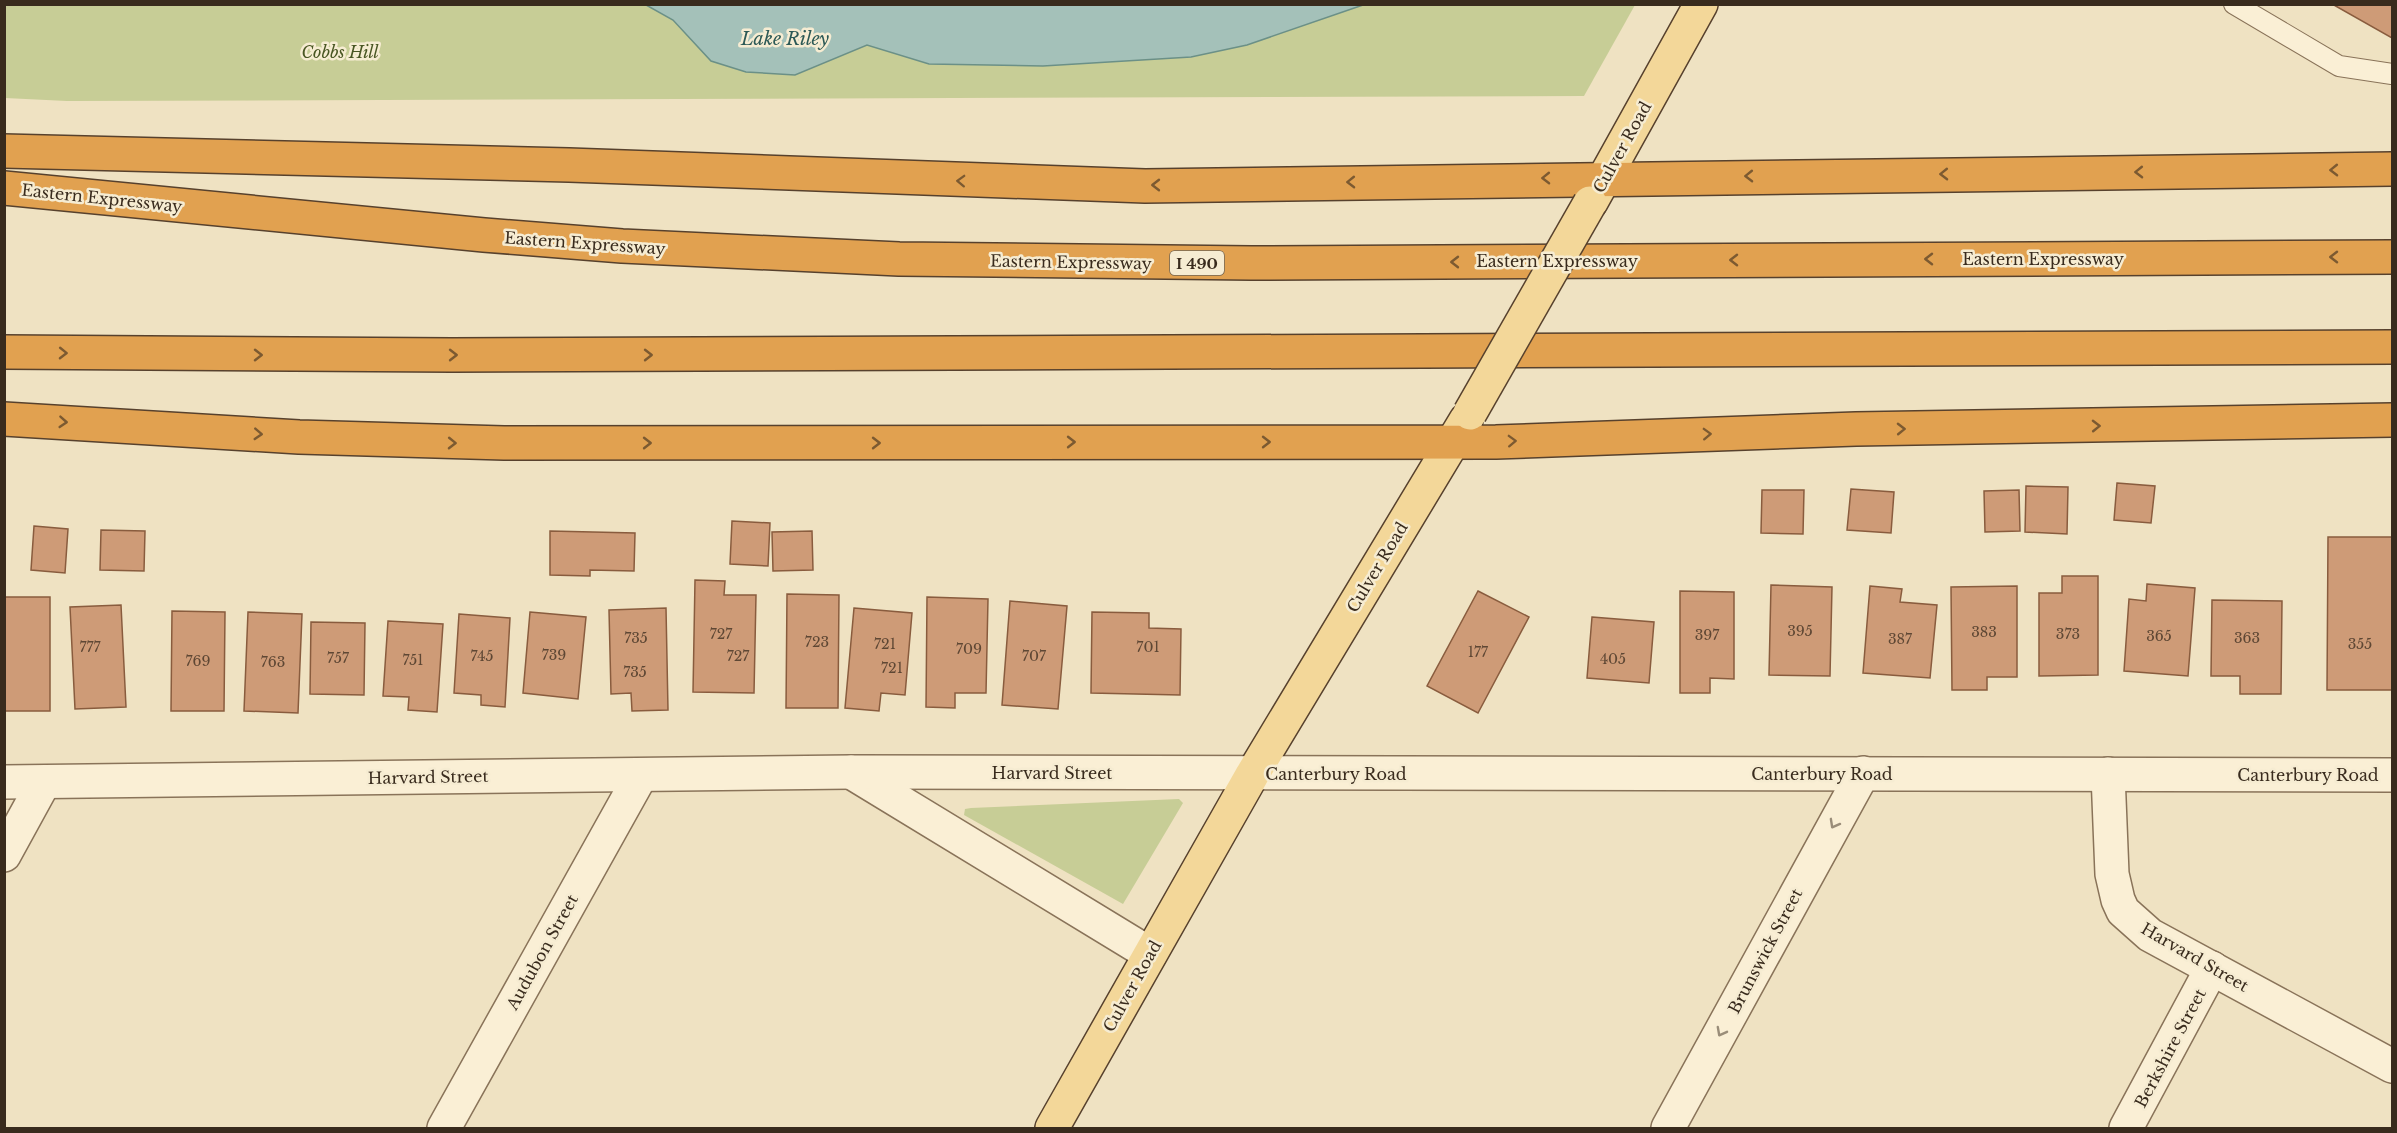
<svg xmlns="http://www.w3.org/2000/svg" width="2397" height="1133" viewBox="0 0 2397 1133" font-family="'Libre Baskerville',serif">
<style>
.green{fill:#c7cd96}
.water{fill:#a4c1b9;stroke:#6b9087;stroke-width:1.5}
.building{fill:#ce9b77;stroke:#895c3e;stroke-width:1.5}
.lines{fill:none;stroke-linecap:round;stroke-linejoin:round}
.lane-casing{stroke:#897359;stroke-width:22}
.street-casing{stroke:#897359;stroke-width:36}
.primary-casing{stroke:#57412d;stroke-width:36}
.highway-casing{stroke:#57412d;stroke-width:36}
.lane{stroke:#faefd5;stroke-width:20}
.street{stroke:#faefd5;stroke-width:33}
.primary{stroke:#f3d799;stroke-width:33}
.highway{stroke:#e1a150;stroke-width:33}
.primary-bridge-casing{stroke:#57412d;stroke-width:36;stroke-linecap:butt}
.primary-bridge{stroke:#f3d799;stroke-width:33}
.oneway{stroke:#7c5a31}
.oneway2{stroke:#9a8d79}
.labels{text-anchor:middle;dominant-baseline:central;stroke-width:5;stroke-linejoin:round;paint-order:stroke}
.number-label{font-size:14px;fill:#5e4734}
.shield{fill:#f6ecd2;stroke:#726553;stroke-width:1.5}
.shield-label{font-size:15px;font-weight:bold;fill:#392b1d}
.park-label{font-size:16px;font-style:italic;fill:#495623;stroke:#f6ecd2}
.street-label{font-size:16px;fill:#392b1d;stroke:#f6ecd2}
.water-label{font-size:18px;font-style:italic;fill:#2c5956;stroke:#f6ecd2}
</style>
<rect width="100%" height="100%" fill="#efe2c2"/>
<g class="green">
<polygon points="5,5 1635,5 1584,96 67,101 5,98"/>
<polygon points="1179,799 1183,803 1123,904 964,815 965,809 971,808"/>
</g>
<polygon class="water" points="646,5 1363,5 1247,45 1191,57 1043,66 929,64 867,45 795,75 746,72 711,61 673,20"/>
<g class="building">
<polygon points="2332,4 2392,4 2392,38"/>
<polygon points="2117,483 2155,486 2151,523 2114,520"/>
<polygon points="2026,486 2068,487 2067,534 2025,532"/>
<polygon points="1851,489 1894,492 1891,533 1847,530"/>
<polygon points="1762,490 1804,490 1803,534 1761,533"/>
<polygon points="2019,490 2020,531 1985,532 1984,491"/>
<polygon points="732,521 770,523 768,566 730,564"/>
<polygon points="34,526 68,529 65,573 31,570"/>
<polygon points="101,530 145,531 144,571 100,570"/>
<polygon points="550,531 635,533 634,571 590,570 590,576 550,575"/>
<polygon points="812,531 813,570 773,571 772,532"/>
<polygon points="2328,537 2392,537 2392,690 2327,690"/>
<polygon points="2062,576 2098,576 2098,675 2039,676 2039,593 2062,593"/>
<polygon points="695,580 725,581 724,595 756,595 754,693 693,692"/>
<polygon points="2147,584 2195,588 2188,676 2124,671 2129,599 2146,601"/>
<polygon points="1771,585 1832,587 1830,676 1769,675"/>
<polygon points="1870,586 1902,589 1900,602 1937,605 1930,678 1863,673"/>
<polygon points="2017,586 2017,677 1987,677 1987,690 1952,690 1951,587"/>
<polygon points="1478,591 1529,617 1478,713 1427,686"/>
<polygon points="1680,591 1734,592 1734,679 1710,678 1710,693 1680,693"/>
<polygon points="787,594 839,595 838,708 786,708"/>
<rect x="4" y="597" width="46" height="114"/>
<polygon points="927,597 988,599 986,693 955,693 955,708 926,707"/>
<polygon points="2212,600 2282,601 2281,694 2240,694 2240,676 2211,676"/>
<polygon points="1010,601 1067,606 1058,709 1002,705"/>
<polygon points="121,605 126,707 75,709 70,607"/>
<polygon points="666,608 668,710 632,711 631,693 611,694 609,610"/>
<polygon points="854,608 912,613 905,695 881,693 879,711 845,708"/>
<polygon points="172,611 225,612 224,711 171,711"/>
<polygon points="248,612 302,614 298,713 244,711"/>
<polygon points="530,612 586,617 578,699 523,693"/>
<polygon points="1092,612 1149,613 1149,628 1181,629 1180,695 1091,693"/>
<polygon points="459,614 510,618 505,707 481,705 481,695 454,693"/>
<polygon points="1592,617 1654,622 1649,683 1587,678"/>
<polygon points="388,621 443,624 437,712 408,710 409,697 383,696"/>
<polygon points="311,622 365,623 364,695 310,694"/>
</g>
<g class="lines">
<defs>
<polyline id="lane" points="2234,4 2339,66 2392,74"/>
<g id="street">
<polyline points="851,772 1150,954"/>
<polyline points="2108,774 2112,874 2118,900 2123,911 2150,935 2392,1066"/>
<polyline points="4,782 851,772 2392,775"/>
<polyline points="4,855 44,782"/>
<polyline points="444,1128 641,775"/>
<polyline points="1668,1128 1863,773"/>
<polyline points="2126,1128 2212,968"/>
</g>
<g id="primary">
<polyline points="1591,202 1701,4"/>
<polyline points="1052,1128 1252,775 1466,420"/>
</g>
<g id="highway">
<polyline points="4,151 569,165 1145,186 2392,169"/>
<polyline points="4,188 484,235 622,246 899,259 1251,263 2392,257"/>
<polyline points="4,352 452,355 2392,347"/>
<polyline points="4,419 299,437 504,443 1496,442 1856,429 2392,420"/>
</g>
</defs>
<use href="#lane" class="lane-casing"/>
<use href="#street" class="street-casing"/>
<use href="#primary" class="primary-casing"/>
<use href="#highway" class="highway-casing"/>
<use href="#lane" class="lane"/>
<use href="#street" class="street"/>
<use href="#primary" class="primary"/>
<use href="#highway" class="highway"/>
<defs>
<polyline id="primary-bridge" points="1470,413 1590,203"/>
</defs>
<use href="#primary-bridge" class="primary-bridge-casing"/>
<use href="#primary-bridge" class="primary-bridge"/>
</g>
<defs><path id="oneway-chevron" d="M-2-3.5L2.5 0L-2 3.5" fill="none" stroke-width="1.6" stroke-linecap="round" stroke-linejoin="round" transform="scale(1.5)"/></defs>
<g class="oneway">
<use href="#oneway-chevron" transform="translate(2334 170) rotate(179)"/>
<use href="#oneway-chevron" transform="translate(2139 172) rotate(179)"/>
<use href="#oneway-chevron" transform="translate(1944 174) rotate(179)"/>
<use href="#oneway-chevron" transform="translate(1749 176) rotate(179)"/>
<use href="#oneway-chevron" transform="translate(1546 178) rotate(179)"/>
<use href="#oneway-chevron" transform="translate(961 181) rotate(-178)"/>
<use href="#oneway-chevron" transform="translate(1351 182) rotate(179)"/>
<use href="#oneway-chevron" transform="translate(1156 185) rotate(180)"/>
<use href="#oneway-chevron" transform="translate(2334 257) rotate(180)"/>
<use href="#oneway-chevron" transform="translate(1929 259) rotate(180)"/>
<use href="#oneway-chevron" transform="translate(1734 260) rotate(180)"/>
<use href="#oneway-chevron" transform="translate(1455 262) rotate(180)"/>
<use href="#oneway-chevron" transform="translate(63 353) rotate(1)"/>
<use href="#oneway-chevron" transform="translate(258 355)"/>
<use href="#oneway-chevron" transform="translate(453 355)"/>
<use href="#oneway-chevron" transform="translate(648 355)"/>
<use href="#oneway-chevron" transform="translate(63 422) rotate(4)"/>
<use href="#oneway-chevron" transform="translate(2096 426) rotate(-1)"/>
<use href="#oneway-chevron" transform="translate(1901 429) rotate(-1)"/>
<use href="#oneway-chevron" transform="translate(258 434) rotate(3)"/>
<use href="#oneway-chevron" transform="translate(1707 434) rotate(-2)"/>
<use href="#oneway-chevron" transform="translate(1512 441) rotate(-2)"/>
<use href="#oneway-chevron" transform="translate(1071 442)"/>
<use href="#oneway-chevron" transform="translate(1266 442)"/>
<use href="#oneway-chevron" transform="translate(452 443) rotate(1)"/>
<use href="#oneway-chevron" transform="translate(647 443)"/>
<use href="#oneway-chevron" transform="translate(876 443)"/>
</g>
<g class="oneway2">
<use href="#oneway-chevron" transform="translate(1834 824) rotate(119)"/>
<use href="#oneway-chevron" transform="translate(1721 1032) rotate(118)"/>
</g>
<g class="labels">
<g class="number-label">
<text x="1800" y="631">395</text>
<text x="1984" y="632">383</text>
<text x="721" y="634">727</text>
<text x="2068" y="634">373</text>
<text x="1707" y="635">397</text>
<text x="2159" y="636">365</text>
<text x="636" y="638">735</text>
<text x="2247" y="638">363</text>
<text x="1900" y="639">387</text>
<text x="817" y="642">723</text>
<text x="885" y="644">721</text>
<text x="2360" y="644">355</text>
<text x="90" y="647">777</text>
<text x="1148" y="647">701</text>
<text x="969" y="649">709</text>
<text x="1478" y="652">177</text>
<text x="554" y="655">739</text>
<text x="482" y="656">745</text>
<text x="738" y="656">727</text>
<text x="1034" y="656">707</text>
<text x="338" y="658">757</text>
<text x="1613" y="659">405</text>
<text x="413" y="660">751</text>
<text x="198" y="661">769</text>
<text x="273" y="662">763</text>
<text x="892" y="668">721</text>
<text x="635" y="672">735</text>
</g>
<rect class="shield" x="1170" y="251" width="54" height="24" rx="4.5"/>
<g class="shield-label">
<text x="1197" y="263">I 490</text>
</g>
<g class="park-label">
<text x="340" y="52">Cobbs Hill</text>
</g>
<g class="street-label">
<text transform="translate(1622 147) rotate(-61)">Culver Road</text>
<text transform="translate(102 198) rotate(6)">Eastern Expressway</text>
<text transform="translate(585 243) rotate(4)">Eastern Expressway</text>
<text x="2043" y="259">Eastern Expressway</text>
<text x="1557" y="261">Eastern Expressway</text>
<text transform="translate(1071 262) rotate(1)">Eastern Expressway</text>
<text transform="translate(1377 567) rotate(-59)">Culver Road</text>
<text x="1052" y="773">Harvard Street</text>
<text x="1336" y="774">Canterbury Road</text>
<text x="1822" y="774">Canterbury Road</text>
<text x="2308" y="775">Canterbury Road</text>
<text transform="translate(428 777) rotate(-1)">Harvard Street</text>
<text transform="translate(1765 951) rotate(-62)">Brunswick Street</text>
<text transform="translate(542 952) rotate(-61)">Audubon Street</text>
<text transform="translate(2195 957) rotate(30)">Harvard Street</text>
<text transform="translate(1132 986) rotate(-61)">Culver Road</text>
<text transform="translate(2170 1048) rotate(-62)">Berkshire Street</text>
</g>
<g class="water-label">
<text x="785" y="39">Lake Riley</text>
</g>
</g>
<rect width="2397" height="1133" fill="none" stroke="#392b1d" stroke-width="12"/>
</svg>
